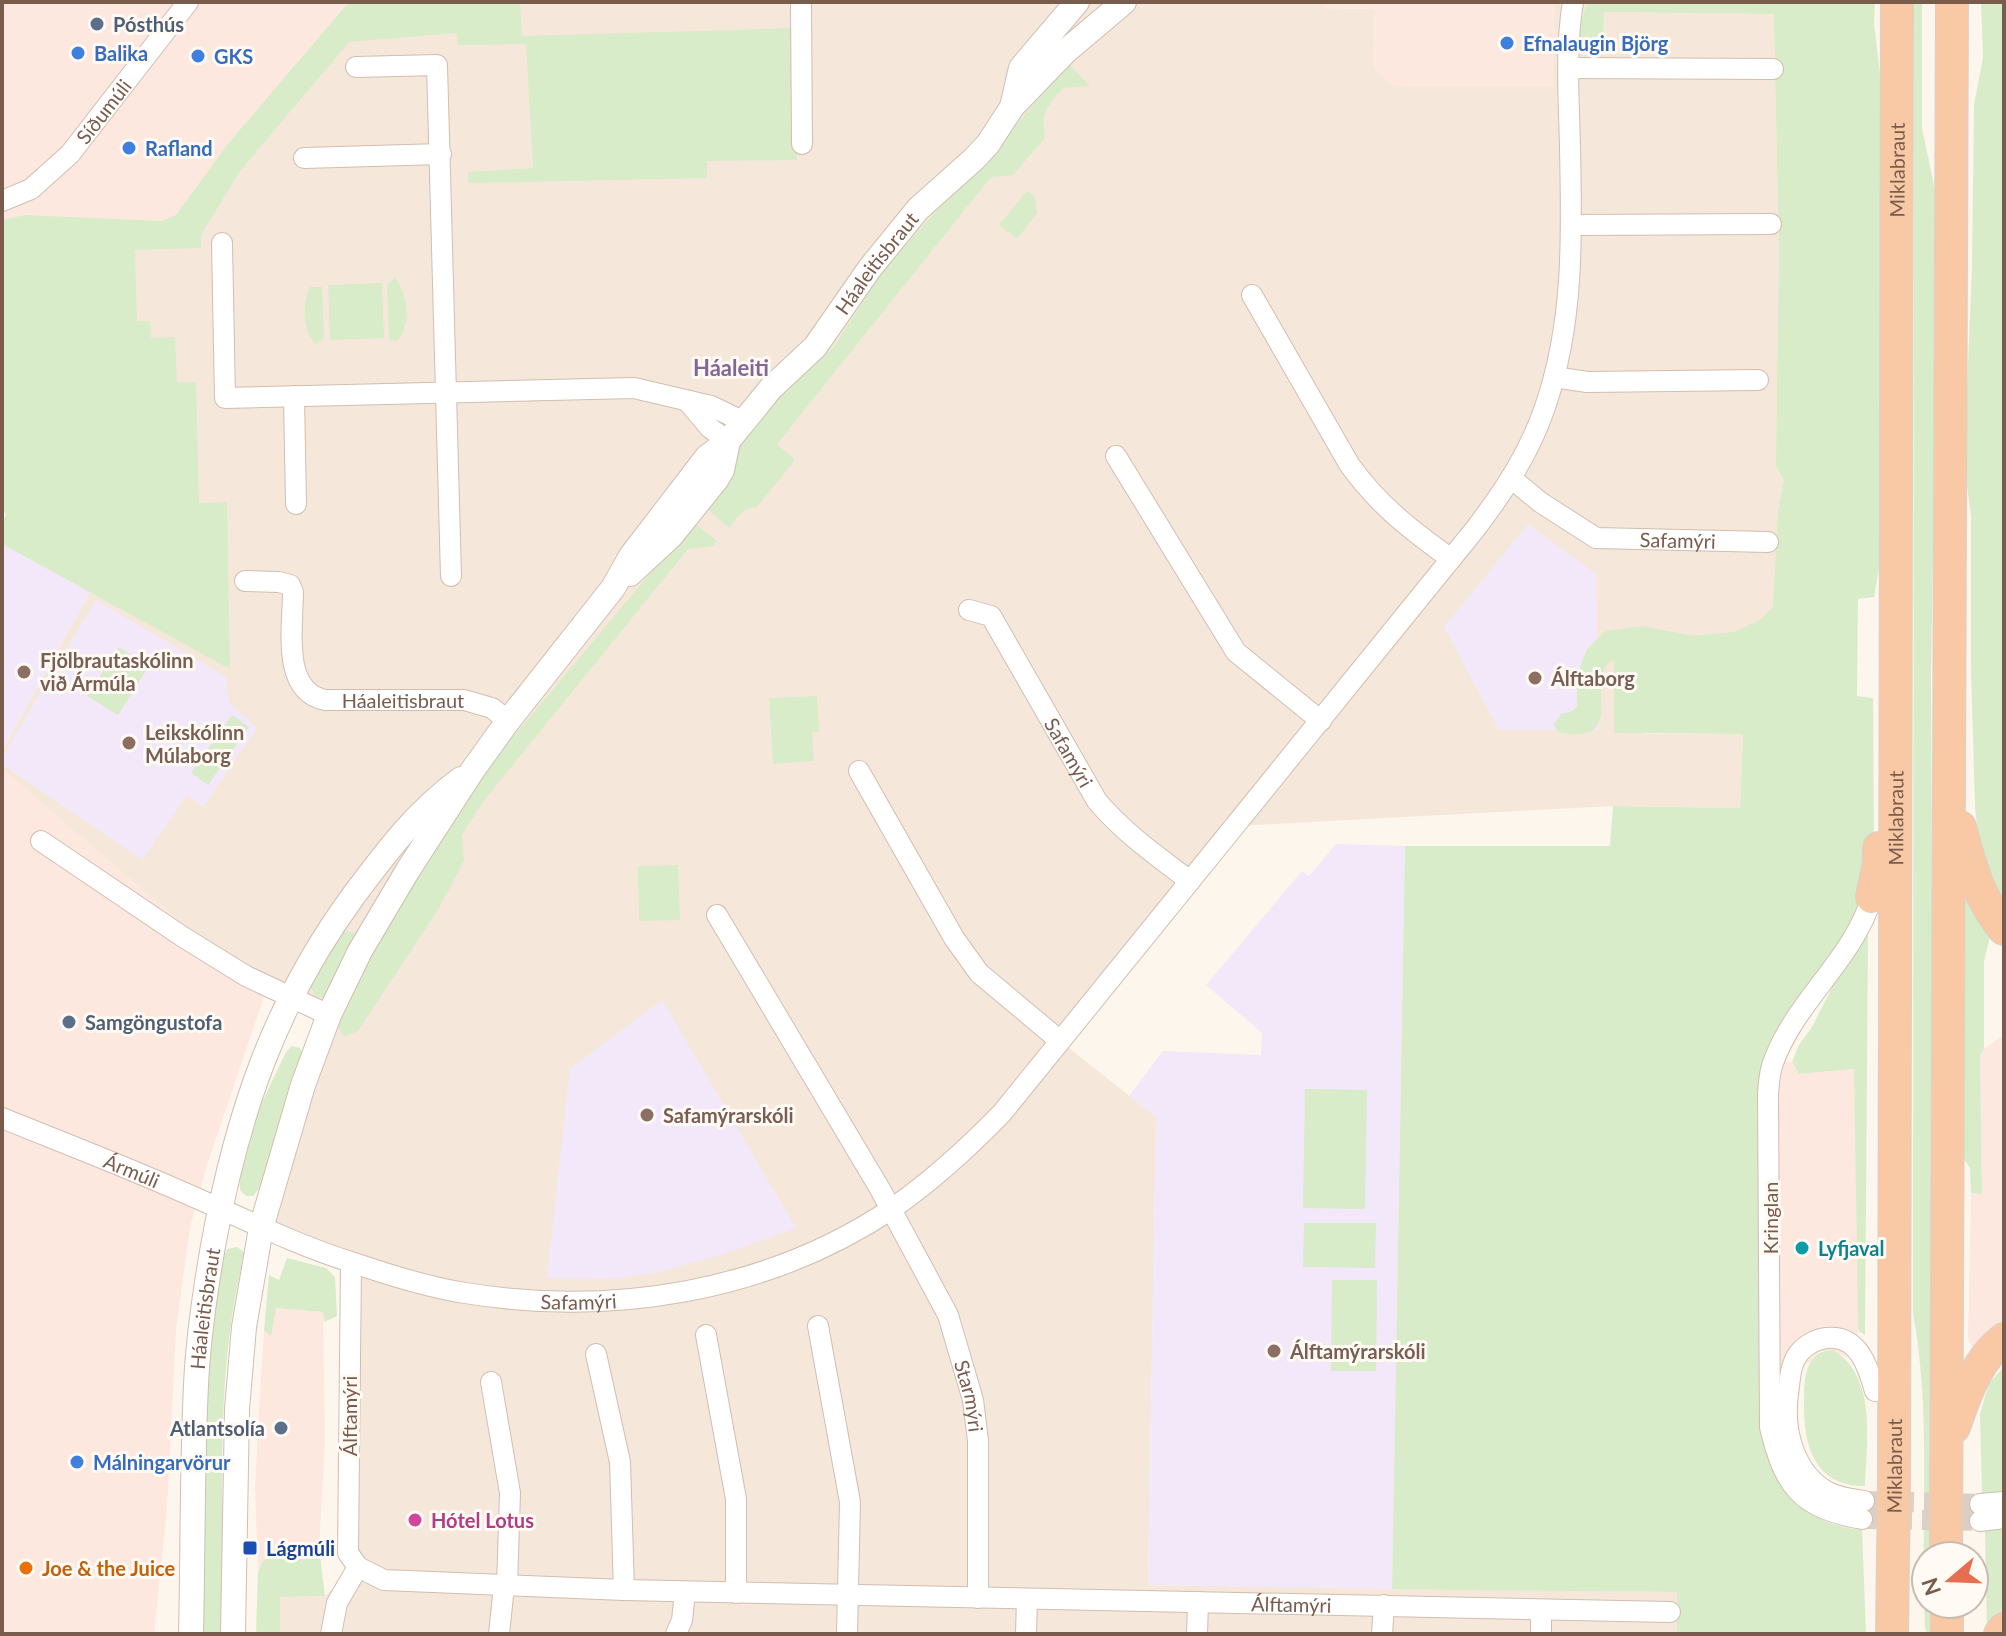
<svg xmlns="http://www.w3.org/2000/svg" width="2006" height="1636" viewBox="0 0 2006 1636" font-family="Lato,sans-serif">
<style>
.residential{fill:#f5e8da}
.commercial{fill:#fde8e0}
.education{fill:#f3e8fa}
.green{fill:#d8ecc9}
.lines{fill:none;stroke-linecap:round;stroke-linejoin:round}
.minor-tunnel{stroke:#dcd0c4;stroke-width:20;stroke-dasharray:20 10;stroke-linecap:butt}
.minor-casing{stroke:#d1beb0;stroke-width:22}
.tertiary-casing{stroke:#d1beb0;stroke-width:26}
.trunk-casing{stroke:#dad1cd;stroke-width:34}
.minor{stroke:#fff;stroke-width:20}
.tertiary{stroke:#fff;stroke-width:24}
.trunk{stroke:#f9c8a4;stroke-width:32}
.service-dot{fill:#5c6f8a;stroke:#fffaf3;stroke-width:3}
.shop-dot{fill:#3f7fe0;stroke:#fffaf3;stroke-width:3}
.education-dot{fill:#8d6e63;stroke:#fffaf3;stroke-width:3}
.culture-dot{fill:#0f9aa8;stroke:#fffaf3;stroke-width:3}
.hotel-dot{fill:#d1479c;stroke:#fffaf3;stroke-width:3}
.transit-dot{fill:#1a4fb4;stroke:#fffaf3;stroke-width:3}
.food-dot{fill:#e8710a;stroke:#fffaf3;stroke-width:3}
.labels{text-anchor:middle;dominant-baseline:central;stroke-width:6;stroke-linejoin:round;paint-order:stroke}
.service-label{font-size:20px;font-weight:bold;fill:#4e5e75;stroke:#fffaf3;text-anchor:start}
.shop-label{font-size:20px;font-weight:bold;fill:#366cbe;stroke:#fffaf3;text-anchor:start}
.street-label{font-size:20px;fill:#7a5c4d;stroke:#fffaf3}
.education-label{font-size:20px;font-weight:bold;fill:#785e54;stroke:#fffaf3;text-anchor:start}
.culture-label{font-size:20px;font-weight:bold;fill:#0d838f;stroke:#fffaf3;text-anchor:start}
.hotel-label{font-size:20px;font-weight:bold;fill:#b23c85;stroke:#fffaf3;text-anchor:start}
.transit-label{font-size:20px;font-weight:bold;fill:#164399;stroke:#fffaf3;text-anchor:start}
.food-label{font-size:20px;font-weight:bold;fill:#c56008;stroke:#fffaf3;text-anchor:start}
.neighbourhood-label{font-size:22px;font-weight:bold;fill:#846695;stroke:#fffaf3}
</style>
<rect width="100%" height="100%" fill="#fdf6ec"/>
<polygon class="residential" points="359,2 1323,2 1323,8 1374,9 1373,66 1553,87 1554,2 1588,2 1581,19 1602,56 1603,12 1820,14 1825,524 1819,582 1791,656 1615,657 1643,734 1743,734 1740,808 1613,806 1235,826 1059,1040 1156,1117 1148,1585 1677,1592 1677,1634 280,1634 280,1597 325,1596 358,1567 349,1264 263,1229 324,1049 344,1016 278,991 187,929 2,769 2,751 105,565 2,418 93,233"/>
<g class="commercial">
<polygon points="2,2 359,2 176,225 92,233 2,418"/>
<polygon points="1323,2 1554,2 1553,87 1394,87 1373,66 1374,9 1323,8"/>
<polygon points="2,769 265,994 207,1165 190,1227 176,1330 167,1509 154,1634 2,1634"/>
<polygon points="2001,1037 2004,1038 2003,1325 1975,1357 1968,1338 1971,1193 1982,1193 1980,1056 1984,1049"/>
<polygon points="1767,1060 1792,1062 1799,1074 1854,1069 1859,1331 1847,1358 1833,1350 1819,1352 1809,1363 1764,1365"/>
<polygon points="275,1308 323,1312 325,1441 319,1547 285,1546 263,1561 258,1572 255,1488 259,1411 264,1331 270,1336"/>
</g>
<g class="education">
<polygon points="1528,524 1596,574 1599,730 1499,730 1444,627"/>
<polygon points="2,544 90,592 2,751"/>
<polygon points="96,600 226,677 229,703 257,728 203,807 187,795 142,860 2,764 2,757"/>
<polygon points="1336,844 1405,846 1392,1589 1148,1585 1156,1117 1129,1096 1163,1051 1261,1055 1262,1033 1206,985 1302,871 1309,876"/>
<polygon points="662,1000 796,1228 721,1255 654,1273 611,1279 547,1278 570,1069"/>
</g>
<g class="green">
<polygon points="349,2 520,2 522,36 794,28 797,160 707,161 707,178 468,183 468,172 533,168 526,44 458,45 457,33 349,42 240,171 201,235 201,248 135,250 137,321 150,321 151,338 175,337 177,382 196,382 199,503 227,502 230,669 2,544 2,524 6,514 2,511 2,220 25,215 162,221 176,215 227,145"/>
<path d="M1588,2H1875L1874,22L1881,84L1884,540L1874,597L1858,599L1857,696L1873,698L1874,839L1859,913L1780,1024L1767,1060L1762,1430C1772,1487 1803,1524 1862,1530L1866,1634H1677V1592L1392,1589L1405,846H1610L1613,806L1740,808L1743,734L1614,733V660C1583,672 1624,735 1576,734C1568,734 1564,734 1557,731L1554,724L1561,714L1573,711L1577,706V675L1587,649L1606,631L1643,626L1693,636L1734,632L1760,620L1773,607L1778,511L1784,480L1776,466L1779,252L1774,14L1604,12L1602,57C1572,51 1578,24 1588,2Z"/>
<path d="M1914,2H1922V128L1935,190L1938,233L1931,678L1935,1556H1926V1604H1935L1936,1634H1927L1925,1628C1920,1523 1932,1416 1913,1313Z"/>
<polygon points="1981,2 2004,2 2004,915 1983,879 1975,807 1971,670 1971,516 1964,462 1972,268 1974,105 1983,57"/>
<path d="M1068,63L1090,86L1063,88C1046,108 1041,111 1045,138L1013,175L991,177L777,444L795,460L757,507C743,507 737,517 729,528L704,506L737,443L793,380L834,347L880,275L901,250L948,198L970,180Z"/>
<polygon points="1027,191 1035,197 1037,213 1017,239 999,225"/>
<path d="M395,277C407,296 413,322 397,341L389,340L387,285Z"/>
<polygon points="382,283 384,338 330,340 328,285"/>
<path d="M310,287H322L324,338L315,344C302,327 302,306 310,287Z"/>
<polygon points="693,522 717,541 713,546 688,549 482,803 462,835 464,861 439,908 358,1031 344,1037 336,1024 371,947 488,767"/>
<polygon points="119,647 149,666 118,715 87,696"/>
<polygon points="817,696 819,732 812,732 814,761 773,764 769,698"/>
<polygon points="232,715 249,727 208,785 191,773"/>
<polygon points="678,865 680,920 639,921 638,866"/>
<polygon points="1964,879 1991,933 1984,961 1984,1049 1980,1056 1982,1194 1971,1193 1970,1168 1964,1159"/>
<path d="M346,931L354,933L357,941L326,997H316L311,988C319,969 327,942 346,931Z"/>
<polygon points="1868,935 1865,1335 1859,1331 1858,1321 1854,1069 1799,1074 1792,1062 1799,1045 1812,1027 1838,976"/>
<path d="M292,1046L300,1048L304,1057L267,1179L253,1196H246L240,1190C237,1146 268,1091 286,1052Z"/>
<polygon points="1305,1089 1367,1090 1365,1209 1303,1208"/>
<polygon points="1304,1223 1376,1223 1375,1268 1303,1267"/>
<path d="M237,1247L245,1253C213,1374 224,1509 224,1634H203L208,1340L223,1256L227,1249Z"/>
<polygon points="287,1258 326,1268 335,1277 337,1316 324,1322 323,1312 276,1308 271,1336 264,1331 269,1275 279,1280"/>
<polygon points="1332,1280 1377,1280 1376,1371 1331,1371"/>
<path d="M1833,1350C1877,1376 1867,1442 1865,1486C1814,1487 1803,1443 1804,1402C1804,1389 1804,1370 1812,1360C1818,1352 1824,1351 1833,1350Z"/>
<polygon points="2004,1367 2004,1491 1982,1494 1980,1414 1989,1383"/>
<polygon points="2004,1528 2004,1621 1987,1633 1985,1530"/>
<polygon points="286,1546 319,1547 325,1596 280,1597 280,1634 256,1634 258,1572 263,1561"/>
</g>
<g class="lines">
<g class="minor-tunnel">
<polyline points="1864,1501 1980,1504"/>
<polyline points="1862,1519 1980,1521"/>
</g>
<defs>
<g id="minor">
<polyline points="801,2 802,144"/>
<polyline points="356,67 437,65 451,576"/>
<polyline points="1569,68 1773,69"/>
<polyline points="304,158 441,154"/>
<path id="s1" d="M2,201L31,189L70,154L188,2"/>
<polyline points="1572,225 1771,224"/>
<polyline points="222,243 225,398 634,388 711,406 742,421"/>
<path d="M1252,295L1349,464C1378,505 1411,530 1451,559"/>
<polyline points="1554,377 1587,382 1758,380"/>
<polyline points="294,396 296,504"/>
<polyline points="689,403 710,428 728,441"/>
<polyline points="1116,456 1236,652 1321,721"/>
<path id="s2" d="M1511,478L1540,502L1596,538L1768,542"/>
<path id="s3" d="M245,581L279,582L290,585L293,592C293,627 281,691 325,700H464L492,708L508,721"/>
<path id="s4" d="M969,610L991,616L1097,801C1124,833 1157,856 1190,881"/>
<polyline points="859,771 954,938 979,973 1059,1040"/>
<polyline points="41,841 183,937 246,976 329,1015"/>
<path id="s5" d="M717,915L880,1189L948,1315L973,1400L978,1441V1598"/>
<path id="s6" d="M2,1118C69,1145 137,1171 203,1201C253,1223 302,1247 354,1263C389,1275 427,1287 465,1293C612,1317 768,1292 893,1208C933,1180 968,1148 1002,1113L1476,528C1504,491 1530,452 1545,407C1574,324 1572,235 1570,148C1569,100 1565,49 1573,2"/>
<path id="s7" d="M351,1263L348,1553L358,1567L384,1580L624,1590L1670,1612"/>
<polyline points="818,1326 850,1502 847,1634"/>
<polyline points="706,1335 736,1499 736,1593"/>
<polyline points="596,1354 620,1462 624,1590"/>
<polyline points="491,1382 510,1493 507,1586"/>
<path d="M1864,1501C1851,1499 1839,1498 1828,1492C1794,1474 1783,1430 1788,1394C1790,1380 1790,1364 1799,1353C1805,1345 1817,1339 1826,1338C1858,1334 1868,1366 1875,1391"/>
<polyline points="1980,1504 2004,1502"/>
<path d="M1862,1519C1800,1508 1784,1486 1770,1427L1768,1094C1769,1084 1769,1073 1773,1063C1795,1001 1853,960 1872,897"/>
<polyline points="1980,1521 2004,1518"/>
<polyline points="331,1634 337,1603 358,1567"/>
<polyline points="499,1634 504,1586"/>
<polyline points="676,1634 682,1620 685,1592"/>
<polyline points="1026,1634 1027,1599"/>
<polyline points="1197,1634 1198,1602"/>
<polyline points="1382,1634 1384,1605"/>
<polyline points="1541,1634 1541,1610"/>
</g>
<g id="tertiary">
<polyline points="1012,107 1021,68 1077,2"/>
<polyline points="630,574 671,536 716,480 722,470 728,441"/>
<path id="s8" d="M191,1634C193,1551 192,1468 196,1385C198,1339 205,1292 213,1246C237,1115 274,1004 354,895C387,851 416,812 461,779"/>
<path id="s9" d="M233,1634L237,1409L244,1327L261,1228L303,1085L329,1015L360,951L408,870L472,771L508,721L613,588L631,556L707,457L728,441L771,388L815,347L870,268L918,209L974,159L988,144L1012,107L1066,51L1124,2"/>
</g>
<g id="trunk">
<path d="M1960,827C1970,864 1978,898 2004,929"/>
<polyline points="1872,897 1879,863 1879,848"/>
<path d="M1954,1427C1965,1396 1976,1360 2004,1339"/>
<polyline points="1946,1556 1952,2"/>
<polyline points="1947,1604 1947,1634"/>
<path id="s10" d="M1892,1634L1894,1481L1897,2"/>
<polyline points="2000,1634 2004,1629"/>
</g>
</defs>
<use href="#minor" class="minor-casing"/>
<use href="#tertiary" class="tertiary-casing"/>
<use href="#trunk" class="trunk-casing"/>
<use href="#minor" class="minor"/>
<use href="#tertiary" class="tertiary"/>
<use href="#trunk" class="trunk"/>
</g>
<g class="service-dot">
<circle cx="97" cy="24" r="8"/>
<circle cx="69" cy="1022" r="8"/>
<circle cx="281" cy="1428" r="8"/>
</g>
<g class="shop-dot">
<circle cx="1507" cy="43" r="8"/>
<circle cx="78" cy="53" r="8"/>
<circle cx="198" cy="56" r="8"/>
<circle cx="129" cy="148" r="8"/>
<circle cx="77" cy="1462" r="8"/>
</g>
<g class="education-dot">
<circle cx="24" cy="672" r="8"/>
<circle cx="1535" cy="678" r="8"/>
<circle cx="129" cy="743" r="8"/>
<circle cx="647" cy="1115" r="8"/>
<circle cx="1274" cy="1351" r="8"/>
</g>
<circle class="culture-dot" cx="1802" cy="1248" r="8"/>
<circle class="hotel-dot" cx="415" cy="1520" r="8"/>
<rect class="transit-dot" x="242" y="1540" width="16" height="16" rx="4"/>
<circle class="food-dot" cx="26" cy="1568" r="8"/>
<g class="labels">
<g class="service-label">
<text x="113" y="24">Pósthús</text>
<text x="85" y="1022">Samgöngustofa</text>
<text x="265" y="1428" text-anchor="end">Atlantsolía</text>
</g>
<g class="shop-label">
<text x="1523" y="43">Efnalaugin Björg</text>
<text x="94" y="53">Balika</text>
<text x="214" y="56">GKS</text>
<text x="145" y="148">Rafland</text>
<text x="93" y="1462">Málningarvörur</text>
</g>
<g class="street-label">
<text stroke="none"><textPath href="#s1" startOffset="138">Síðumúli</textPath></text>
<text stroke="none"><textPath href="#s10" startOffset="1464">Miklabraut</textPath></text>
<text stroke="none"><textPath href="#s9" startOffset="1566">Háaleitisbraut</textPath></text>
<text stroke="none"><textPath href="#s2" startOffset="186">Safamýri</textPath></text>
<text stroke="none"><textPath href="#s3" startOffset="254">Háaleitisbraut</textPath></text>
<text stroke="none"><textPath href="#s4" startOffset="180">Safamýri</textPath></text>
<text stroke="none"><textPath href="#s10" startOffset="816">Miklabraut</textPath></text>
<text stroke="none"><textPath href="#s6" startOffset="140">Ármúli</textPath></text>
<text transform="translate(1770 1218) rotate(-90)">Kringlan</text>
<text stroke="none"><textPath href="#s6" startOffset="610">Safamýri</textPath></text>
<text stroke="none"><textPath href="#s8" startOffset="326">Háaleitisbraut</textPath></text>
<text stroke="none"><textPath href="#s5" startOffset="546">Starmýri</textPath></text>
<text transform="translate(349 1416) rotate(-90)">Álftamýri</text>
<text stroke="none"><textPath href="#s10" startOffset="168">Miklabraut</textPath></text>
<text stroke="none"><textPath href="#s7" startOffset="1244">Álftamýri</textPath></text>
</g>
<g class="education-label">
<text x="40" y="660">Fjölbrautaskólinn<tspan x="40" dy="23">við Ármúla</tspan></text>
<text x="1551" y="678">Álftaborg</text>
<text x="145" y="732">Leikskólinn<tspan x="145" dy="23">Múlaborg</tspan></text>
<text x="663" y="1115">Safamýrarskóli</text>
<text x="1290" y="1351">Álftamýrarskóli</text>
</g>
<g class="culture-label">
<text x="1818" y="1248">Lyfjaval</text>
</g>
<g class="hotel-label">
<text x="431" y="1520">Hótel Lotus</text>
</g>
<g class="transit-label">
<text x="266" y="1548">Lágmúli</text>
</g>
<g class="food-label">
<text x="42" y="1568">Joe &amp; the Juice</text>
</g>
<g class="neighbourhood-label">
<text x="731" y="367">Háaleiti</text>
</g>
</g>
<rect width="2006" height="1636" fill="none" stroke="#7a5c4d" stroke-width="8"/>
<g transform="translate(1950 1580) rotate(251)"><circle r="38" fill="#fffaf3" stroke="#cabbb1" stroke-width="2"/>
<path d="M0-6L14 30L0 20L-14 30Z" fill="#e76f51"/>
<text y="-12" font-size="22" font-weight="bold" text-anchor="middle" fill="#7a5c4d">N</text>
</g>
</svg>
